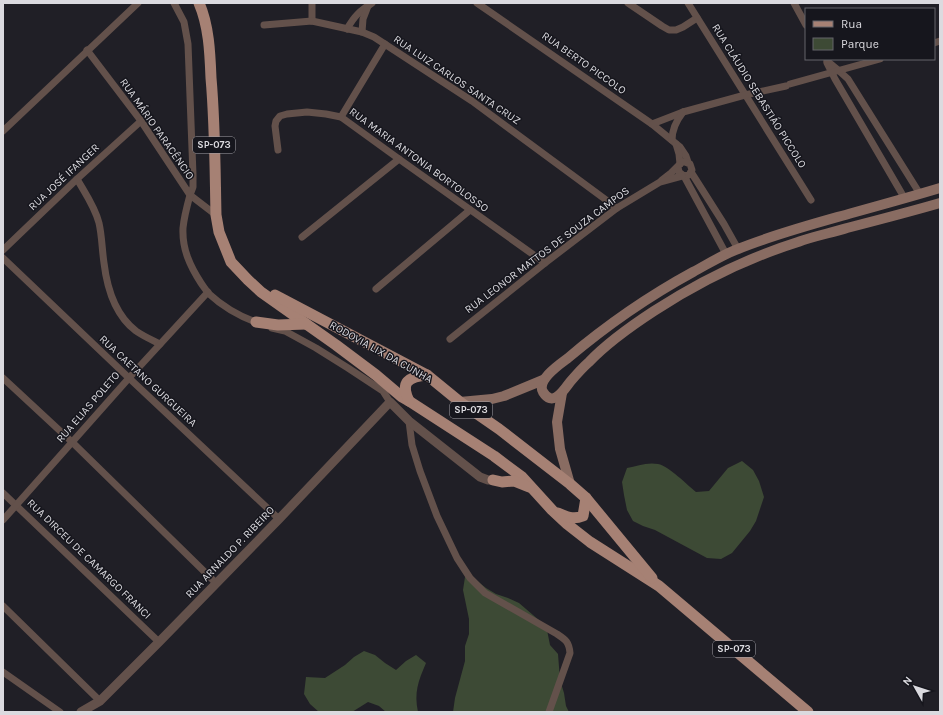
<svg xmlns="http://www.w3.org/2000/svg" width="943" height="715" viewBox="0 0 943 715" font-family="Karla,sans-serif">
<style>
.green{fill:#3d4a35}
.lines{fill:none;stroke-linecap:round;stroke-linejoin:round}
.minor{stroke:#63514b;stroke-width:7}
.tertiary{stroke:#63514b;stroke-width:9}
.secondary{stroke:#896c62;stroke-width:10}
.primary{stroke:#a68174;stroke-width:11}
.labels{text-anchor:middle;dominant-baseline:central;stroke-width:3;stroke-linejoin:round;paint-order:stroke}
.shield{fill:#16161d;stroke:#a09fa5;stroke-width:1}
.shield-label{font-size:10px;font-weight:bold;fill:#dbdadf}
.street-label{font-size:11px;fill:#dbdadf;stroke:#16161d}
</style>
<rect width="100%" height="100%" fill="#201f26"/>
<g class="green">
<path d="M742,461L753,470L759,481L764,497L756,521L750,531L732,553L721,559L707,558L655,530L643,526L633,521L627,510L624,495L622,482L627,468C637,466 647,462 658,464C669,466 687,485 696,492L709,491L728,468Z"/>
<polygon points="467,573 486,588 496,594 508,598 519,603 540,621 547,630 550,645 558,654 560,680 564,693 566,706 569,712 453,712 455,698 465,661 465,646 469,634 469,619 463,590 465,577"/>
<path d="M364,651L375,655L385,663L396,670L406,661L416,655L426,663C418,682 414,692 418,712H386L379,706L368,702L352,712H319L310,704L304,694L306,677L325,678L345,665L354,657Z"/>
</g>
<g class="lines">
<g class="minor">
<polyline points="174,3 184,22 188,44 193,175 193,187 190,195 216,215"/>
<polyline points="312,3 312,21"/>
<polyline points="477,3 652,124 680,147 686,156 688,162"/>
<polyline points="628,3 662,26 669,30 676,30 683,27 697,18"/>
<polyline points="688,3 811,200"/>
<polyline points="794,3 806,25"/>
<polyline points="264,25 312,21 362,32 374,37 472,101 617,208"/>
<path d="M347,29C355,15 359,12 372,3"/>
<polyline points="362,32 363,19 368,6"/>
<polyline points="934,43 940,41"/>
<path d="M87,50L141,121L190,195C187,206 184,217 183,228C182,249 190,266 201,283C203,286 206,290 208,293C222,306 241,317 258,323"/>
<polyline points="827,61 838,70 848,79 920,194"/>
<polyline points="827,63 835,79 905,199"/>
<polyline points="790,84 880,59"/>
<polyline points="341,117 385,44"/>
<polyline points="652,124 683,112 745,95 786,86"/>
<polyline points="3,131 138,3"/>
<path d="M672,140C672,129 676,121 683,112"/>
<polyline points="676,144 679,154 680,164"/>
<polyline points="278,150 275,126 276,121 280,116 287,114 307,112 326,114 341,117 399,159 545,263"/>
<polyline points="691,172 724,224 738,249"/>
<polyline points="684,176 726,254"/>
<path d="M77,179C85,193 95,207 99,223C102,236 102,250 104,263C107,288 115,315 136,331C143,336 152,340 160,344"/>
<polyline points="662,180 671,173 682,162 685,162 690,164 692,170 689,175 684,176 679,172 678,167"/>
<polyline points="302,237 399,159"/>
<polyline points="3,250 77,179 141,121"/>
<polyline points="3,258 129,378 279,519"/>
<polyline points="376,289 470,210"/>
<polyline points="272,328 285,331 316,348 348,368 383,391 390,402"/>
<polyline points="450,339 545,263 617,208 660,182 682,176"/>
<polyline points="3,378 72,442 216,583"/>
<path d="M409,421L412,445L420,471L437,516L457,558L470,578L485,593L557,634C566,640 569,642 570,653L549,712"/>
<polyline points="3,493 159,642"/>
<polyline points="3,520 129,378 208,292"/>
<polyline points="3,606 100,701"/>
<polyline points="3,672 60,712"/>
</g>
<polyline class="tertiary" points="81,712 100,701 159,642 279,519 390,402 409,421 480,477 488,480 493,480"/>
<g class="secondary">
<path d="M940,188C910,197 881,205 852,213C813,224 775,234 738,249C722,255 708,264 693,272C649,296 607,325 568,358C560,364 536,380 543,392C553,408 564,390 570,382C576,375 582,368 589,362C608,342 631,326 654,311C699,282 747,258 798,242C814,236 831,233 847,228C878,220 909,212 940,203"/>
<polyline points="562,393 557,422 560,449 570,484"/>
<polyline points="460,402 492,399 504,396 543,380"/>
</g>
<g class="primary">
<path d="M199,3C209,26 210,53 211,78C215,123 215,169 216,215L219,232L231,262L248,280L261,292L336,345L376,375L402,397L409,401L494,456L522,477L552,510L567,524L590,542L659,586L808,712"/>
<polyline points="275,295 427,375 460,402 499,429 570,484 586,498 652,578"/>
<polyline points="256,322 278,325 306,324"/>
<path d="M409,401C400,382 408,377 427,375"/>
<polyline points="493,480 502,482 514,481 529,487"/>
<path d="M558,513C568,517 573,520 583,516L586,498"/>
</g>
</g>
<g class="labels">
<g class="shield">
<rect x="193" y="137" width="42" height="16" rx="3"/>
<rect x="450" y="402" width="42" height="16" rx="3"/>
<rect x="713" y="641" width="42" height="16" rx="3"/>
</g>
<g class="shield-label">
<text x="214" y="145">SP-073</text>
<text x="471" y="410">SP-073</text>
<text x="734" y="649">SP-073</text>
</g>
<g class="street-label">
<text transform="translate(584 63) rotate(35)">RUA BERTO PICCOLO</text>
<text transform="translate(457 80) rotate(34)">RUA LUIZ CARLOS SANTA CRUZ</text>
<text transform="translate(759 96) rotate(58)">RUA CLÁUDIO SEBASTIÁO PICCOLO</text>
<text transform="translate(157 129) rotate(55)">RUA MÁRIO PARACÊNCIO</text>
<text transform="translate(419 160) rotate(36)">RUA MARIA ANTONIA BORTOLOSSO</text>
<text transform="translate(64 177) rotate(-43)">RUA JOSÉ IFANGER</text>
<text transform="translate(547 250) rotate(-37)">RUA LEONOR MATTOS DE SOUZA CAMPOS</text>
<text transform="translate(381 352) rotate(29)">RODOVIA LIX DA CUNHA</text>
<text transform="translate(148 381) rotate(43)">RUA CAETANO GURGUEIRA</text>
<text transform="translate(88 407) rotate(-49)">RUA ELIAS POLETO</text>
<text transform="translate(230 552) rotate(-46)">RUA ARNALDO P. RIBEIRO</text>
<text transform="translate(89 559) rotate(44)">RUA DIRCEU DE CAMARGO FRANCI</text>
</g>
</g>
<rect width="943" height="715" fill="none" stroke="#dbdadf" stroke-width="8"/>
<rect x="805" y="8" width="130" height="52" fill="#16161d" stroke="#65646b"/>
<rect x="813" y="21" width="20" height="6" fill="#a68174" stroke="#65646b"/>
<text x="841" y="28" font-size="12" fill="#dbdadf">Rua</text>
<rect x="813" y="38" width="20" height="12" fill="#3d4a35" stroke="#65646b"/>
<text x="841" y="48" font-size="12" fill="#dbdadf">Parque</text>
<g transform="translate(915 687) rotate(309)" stroke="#16161d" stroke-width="3" paint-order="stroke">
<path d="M0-3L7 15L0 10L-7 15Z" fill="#dbdadf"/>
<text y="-6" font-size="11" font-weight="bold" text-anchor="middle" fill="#dbdadf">N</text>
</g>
</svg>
